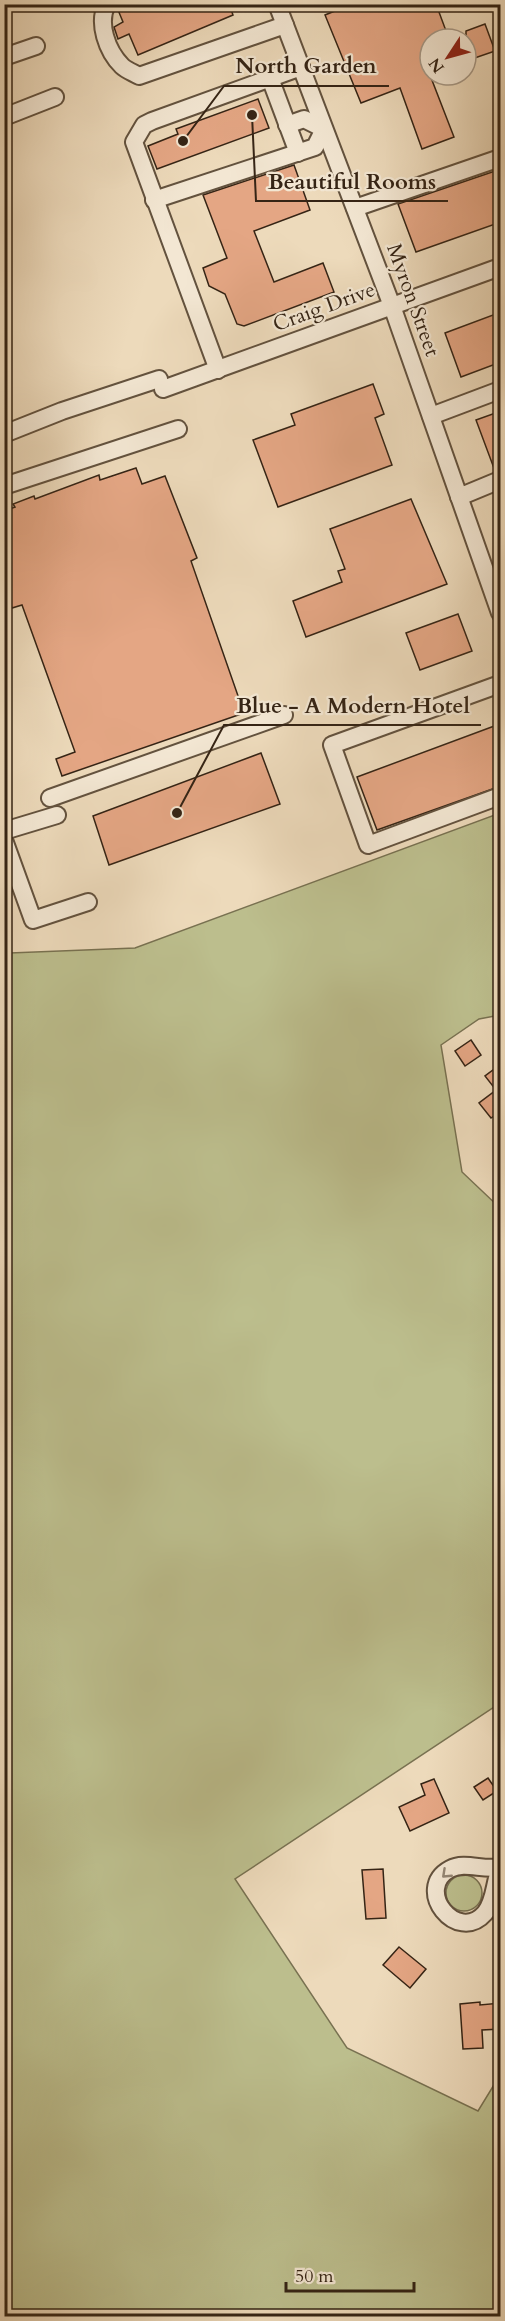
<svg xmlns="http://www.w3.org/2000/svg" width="505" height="2321" viewBox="0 0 505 2321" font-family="Cardo,serif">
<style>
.green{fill:#bcbe8d;stroke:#787151;stroke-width:1.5}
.building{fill:#e4a684;stroke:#352415;stroke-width:1.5}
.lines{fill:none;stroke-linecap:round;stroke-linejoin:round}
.minor-casing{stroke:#63523e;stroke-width:20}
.minor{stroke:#f3e7d3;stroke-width:16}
.oneway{stroke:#948674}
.labels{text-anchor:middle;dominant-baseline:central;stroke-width:4.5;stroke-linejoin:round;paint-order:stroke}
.street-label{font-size:21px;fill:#352415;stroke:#f3e7d3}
.leader{fill:none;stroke:#352415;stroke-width:2}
.callout-dot{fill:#352415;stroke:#f3e7d3;stroke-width:2}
.callout-label{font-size:22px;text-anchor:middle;font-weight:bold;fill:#352415;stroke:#f3e7d3;stroke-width:4.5;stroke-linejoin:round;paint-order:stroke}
</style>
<rect width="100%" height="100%" fill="#eddabb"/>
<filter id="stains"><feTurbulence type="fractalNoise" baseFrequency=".00333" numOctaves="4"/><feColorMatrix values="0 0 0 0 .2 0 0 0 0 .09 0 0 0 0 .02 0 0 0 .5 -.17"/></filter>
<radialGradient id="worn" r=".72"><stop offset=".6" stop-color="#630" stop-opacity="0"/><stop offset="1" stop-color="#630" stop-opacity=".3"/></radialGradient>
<g class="green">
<polygon points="500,813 500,1015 479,1019 441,1045 462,1172 500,1208 500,1703 235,1879 347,2048 478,2111 500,2075 500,2316 5,2316 5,938 10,953 135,948"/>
<circle cx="464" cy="1893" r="18"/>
</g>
<g class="building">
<polygon points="131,4 229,4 233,15 138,55 129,34 118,39 114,27 123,22 118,10"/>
<polygon points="352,4 436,4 449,39 430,39 430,75 454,137 422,149 400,88 361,103 325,15"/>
<polygon points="485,24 495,51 466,61 466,31"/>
<polygon points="258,99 269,128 157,169 148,146 178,134 176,129"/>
<polygon points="294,165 310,210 254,231 274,282 323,263 334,292 244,326 237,324 225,294 209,286 203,268 227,258 203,195"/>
<polygon points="501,169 501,222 416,252 398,204"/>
<polygon points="501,312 501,362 461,377 445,333"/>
<polygon points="373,384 384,414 375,418 392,465 278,507 253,440 295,425 291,414"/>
<polygon points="501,411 501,470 495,471 476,420"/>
<polygon points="136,468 142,484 165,476 197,558 191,561 244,713 62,776 56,759 75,752 22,605 12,608 4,587 4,511 15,507 13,504 34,496 35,499 99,475 100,480"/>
<polygon points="411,499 447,584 306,637 293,601 342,582 338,571 345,569 330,529"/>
<polygon points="458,614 472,651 420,670 406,633"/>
<polygon points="497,725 501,734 501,786 377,830 357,777"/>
<polygon points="261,753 280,804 109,865 93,816"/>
<polygon points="471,1040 481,1055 465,1066 455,1051"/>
<polygon points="501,1064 501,1111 491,1118 479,1103 496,1090 485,1076"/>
<polygon points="488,1778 497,1791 483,1800 474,1787"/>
<polygon points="434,1779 449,1813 410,1831 399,1807 425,1795 421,1784"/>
<polygon points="383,1869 386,1918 366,1919 362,1870"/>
<polygon points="399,1947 426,1969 410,1988 383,1965"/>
<polygon points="480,2002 480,2005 501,2003 501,2029 482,2030 483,2048 463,2049 460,2004"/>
</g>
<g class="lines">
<defs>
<g id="minor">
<path d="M107,4C97,23 107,51 122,66C126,70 134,73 139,76L285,25"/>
<polyline points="277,4 392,306 500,613"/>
<polyline points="4,57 36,46"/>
<polyline points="270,78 298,153"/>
<polyline points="4,117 55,97"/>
<polyline points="154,200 315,147 324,129 304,119 287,125"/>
<polyline points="355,208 500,158"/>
<polyline points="218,370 134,142 144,125 152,121 301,67"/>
<polyline points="163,389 500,267"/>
<polyline points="431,416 500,390"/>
<polyline points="4,434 62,411 159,379"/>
<polyline points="4,486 178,429"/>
<polyline points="459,497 500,480"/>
<polyline points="500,684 332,745 368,845 500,796"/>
<polyline points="50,798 284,715"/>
<polyline points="4,831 57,815"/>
<polyline points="4,840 33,920 88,902"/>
<path d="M500,1867C484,1871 465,1861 450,1869C413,1889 457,1945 485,1913C495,1901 494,1883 500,1869"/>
</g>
</defs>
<use href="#minor" class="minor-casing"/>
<use href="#minor" class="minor"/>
</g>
<defs><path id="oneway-chevron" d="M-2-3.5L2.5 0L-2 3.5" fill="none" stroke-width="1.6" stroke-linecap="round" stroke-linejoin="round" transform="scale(1.5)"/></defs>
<use class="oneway" href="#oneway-chevron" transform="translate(446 1874) rotate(137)"/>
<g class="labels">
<g class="street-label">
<text transform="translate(413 300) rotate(70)">Myron Street</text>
<text transform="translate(324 307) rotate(-20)">Craig Drive</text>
</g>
</g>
<path class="leader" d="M183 141L224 86H389M252 115L256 201H448M177 813L224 725H481"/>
<g class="callout-dot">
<circle cx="183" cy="141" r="6"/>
<circle cx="252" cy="115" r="6"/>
<circle cx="177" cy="813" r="6"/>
</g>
<g class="callout-label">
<text x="306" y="73">North Garden</text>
<text x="352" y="189">Beautiful Rooms</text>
<text x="353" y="713">Blue - A Modern Hotel</text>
</g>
<rect width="505" height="2321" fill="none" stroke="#eddabb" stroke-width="24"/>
<rect x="6" y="6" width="493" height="2309" fill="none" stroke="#352415" stroke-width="3"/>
<rect x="12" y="12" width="481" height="2297" fill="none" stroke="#352415" stroke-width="1.5"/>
<g transform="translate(448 57) rotate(234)"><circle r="28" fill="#f3e7d3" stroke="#a79987" stroke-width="1.5"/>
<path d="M0-4.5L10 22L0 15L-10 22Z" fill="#8f2418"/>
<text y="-9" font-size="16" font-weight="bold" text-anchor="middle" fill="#352415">N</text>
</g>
<path d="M286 2282v9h128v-9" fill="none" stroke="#352415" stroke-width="3"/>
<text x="295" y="2282" font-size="18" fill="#352415" stroke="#f3e7d3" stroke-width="4.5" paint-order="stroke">50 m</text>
<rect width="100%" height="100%" filter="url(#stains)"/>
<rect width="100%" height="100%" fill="url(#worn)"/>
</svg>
